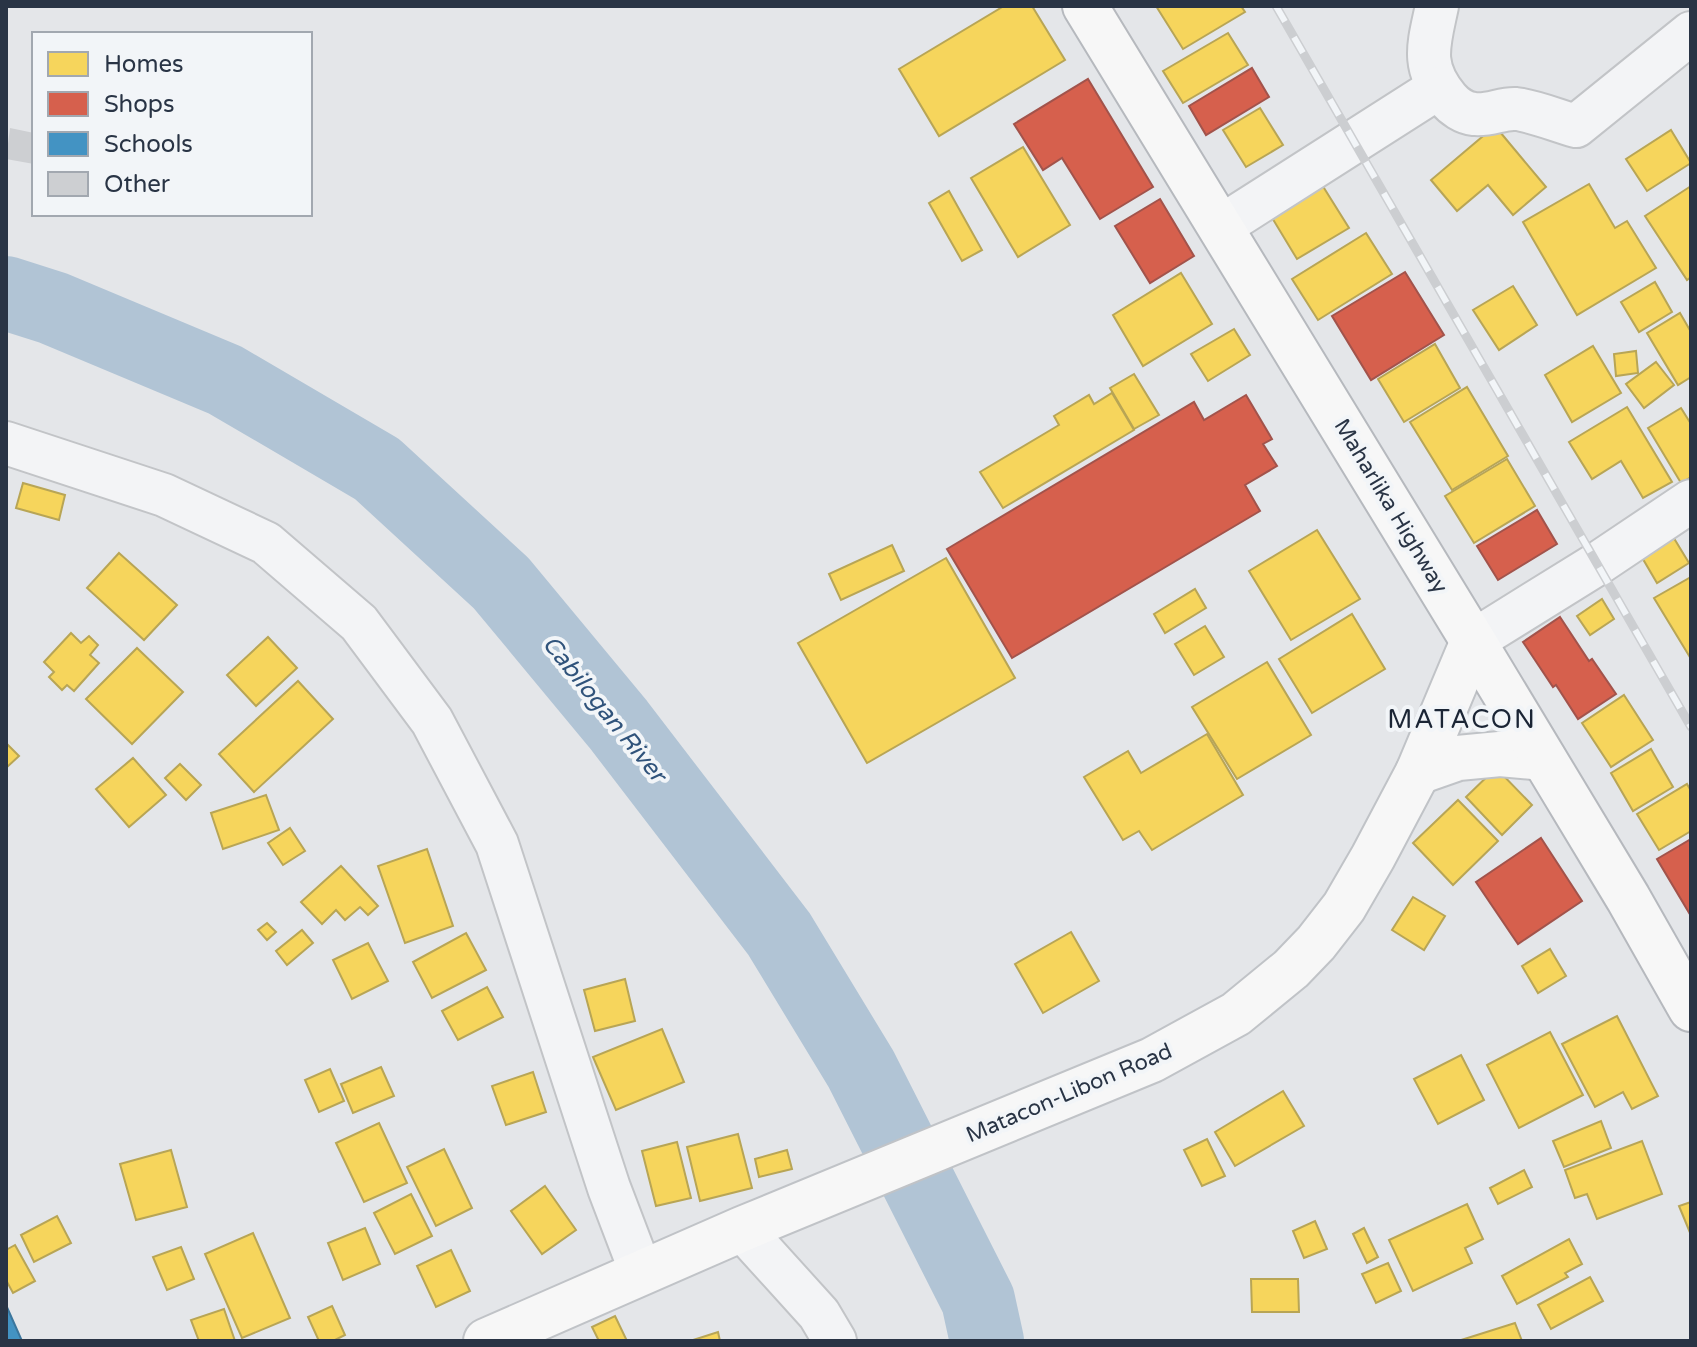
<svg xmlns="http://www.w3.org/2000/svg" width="1697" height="1347" viewBox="0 0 1697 1347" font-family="'Varela Round',sans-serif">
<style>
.homes{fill:#f6d55c;stroke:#b8a555;stroke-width:2}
.shops{fill:#d6604d;stroke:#a2534b;stroke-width:2}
.schools{fill:#4393c3;stroke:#3b769d;stroke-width:2}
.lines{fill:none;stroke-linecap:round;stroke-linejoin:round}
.river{stroke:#b1c4d5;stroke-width:74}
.building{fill:#cdcfd2}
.minor-casing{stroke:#c2c4c7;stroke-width:46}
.major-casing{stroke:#c0c3c7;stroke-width:48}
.highway-casing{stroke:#b6b9be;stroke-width:48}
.minor{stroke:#f3f4f6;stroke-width:42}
.major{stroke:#f7f7f7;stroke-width:44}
.highway{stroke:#f7f7f7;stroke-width:44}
.rail-casing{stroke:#ccced1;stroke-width:9}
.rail{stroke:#f2f5f8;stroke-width:6;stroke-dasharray:18;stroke-linecap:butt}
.labels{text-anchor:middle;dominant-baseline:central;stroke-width:8;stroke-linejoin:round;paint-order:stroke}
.street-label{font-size:22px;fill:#293445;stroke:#f2f5f8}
.water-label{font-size:24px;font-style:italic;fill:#30537b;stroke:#f2f5f8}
.quarter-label{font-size:26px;letter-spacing:2px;fill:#1b2535;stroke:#f2f5f8}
</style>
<rect width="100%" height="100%" fill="#e4e6e9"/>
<g class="homes">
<polygon points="1004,6 1032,6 1065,60 939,136 899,69"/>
<polygon points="1156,6 1241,6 1245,12 1183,49"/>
<polygon points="1228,33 1248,65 1183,103 1163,71"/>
<polygon points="1260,108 1283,145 1246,167 1223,130"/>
<polygon points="1495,126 1546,187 1513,215 1488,185 1457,211 1431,180"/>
<polygon points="1671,130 1691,163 1647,191 1626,159"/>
<polygon points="1023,147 1070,225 1018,257 971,178"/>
<polygon points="1319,180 1349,228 1297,259 1268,211"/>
<polygon points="1589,184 1615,228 1627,221 1656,268 1577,315 1523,222"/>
<polygon points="1691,186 1691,277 1687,280 1645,216"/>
<polygon points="949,191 982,250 962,261 929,203"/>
<polygon points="1366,233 1392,274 1318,320 1292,279"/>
<polygon points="1181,273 1212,324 1143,366 1113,315"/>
<polygon points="1655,282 1672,312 1639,332 1621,302"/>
<polygon points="1513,286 1537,325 1499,350 1473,310"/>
<polygon points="1680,313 1691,332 1691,377 1678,385 1647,333"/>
<polygon points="1234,329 1250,355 1208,381 1191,354"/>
<polygon points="1435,344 1460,388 1404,422 1378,379"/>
<polygon points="1593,346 1621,393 1572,422 1545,375"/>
<polygon points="1636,351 1638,373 1616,376 1614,354"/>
<polygon points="1656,362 1674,385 1644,408 1626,384"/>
<polygon points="1134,374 1159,415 1134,429 1110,388"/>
<polygon points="1467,387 1508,456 1452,490 1410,422"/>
<polygon points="1112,393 1134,430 1003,508 980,472 1059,425 1054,416 1089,395 1094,404"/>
<polygon points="1627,407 1672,482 1643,498 1621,461 1592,479 1569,442"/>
<polygon points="1681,408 1691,424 1691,477 1681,483 1648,428"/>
<polygon points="1507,459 1535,506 1474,543 1445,496"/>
<polygon points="23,483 65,495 59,520 16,508"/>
<polygon points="1317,530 1360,599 1291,640 1249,571"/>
<polygon points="1672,535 1689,563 1657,583 1640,554"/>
<polygon points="892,545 904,571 841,600 829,574"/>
<polygon points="119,553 177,605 144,640 87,588"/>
<polygon points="946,558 1015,678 867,763 798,643"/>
<polygon points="1691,577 1691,659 1654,598"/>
<polygon points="1195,589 1206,608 1165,633 1154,614"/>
<polygon points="1602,599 1614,619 1590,635 1577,616"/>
<polygon points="1352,614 1385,669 1312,713 1279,659"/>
<polygon points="1205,626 1224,657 1194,675 1175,644"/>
<polygon points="71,633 81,643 89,636 98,645 90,655 99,663 74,691 67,685 62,690 49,677 54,672 44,662"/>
<polygon points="268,637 297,668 256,706 227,675"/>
<polygon points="137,648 183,692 132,744 86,699"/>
<polygon points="1267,662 1311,735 1237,779 1192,707"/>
<polygon points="298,681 333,719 254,792 219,754"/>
<polygon points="1624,695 1653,740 1611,767 1582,723"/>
<polygon points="1207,734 1243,795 1152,850 1139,831 1123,840 1084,777 1128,751 1141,773"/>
<polygon points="6,743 19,756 6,768"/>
<polygon points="1651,749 1673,787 1633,811 1611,773"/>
<polygon points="133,758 166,795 129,827 96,789"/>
<polygon points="180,764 201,785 186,800 165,778"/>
<polygon points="1496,768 1532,805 1502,835 1466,797"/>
<polygon points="1687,784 1691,791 1691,831 1659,850 1637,814"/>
<polygon points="266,795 279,830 223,849 211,813"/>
<polygon points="1458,800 1498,841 1453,885 1413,843"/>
<polygon points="290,828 305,851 283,865 268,843"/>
<polygon points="427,849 453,926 405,943 378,866"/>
<polygon points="341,866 378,906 368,915 360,907 345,920 336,910 322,924 301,902"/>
<polygon points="1413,897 1445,916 1424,950 1392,930"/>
<polygon points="267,923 276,932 267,940 258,930"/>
<polygon points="302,930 313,943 287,965 276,951"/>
<polygon points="1071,932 1099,981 1043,1013 1015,964"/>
<polygon points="466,933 486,970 432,998 413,962"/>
<polygon points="368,943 388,981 352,999 333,960"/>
<polygon points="1550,949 1566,976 1538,993 1522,966"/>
<polygon points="625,979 635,1021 595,1031 584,990"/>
<polygon points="487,987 503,1017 458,1040 442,1011"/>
<polygon points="1617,1016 1658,1096 1632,1109 1623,1092 1595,1107 1562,1044"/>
<polygon points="662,1029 684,1082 616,1110 593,1057"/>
<polygon points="1550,1032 1583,1095 1519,1128 1487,1065"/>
<polygon points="1461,1055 1484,1100 1438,1124 1414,1079"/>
<polygon points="381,1067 394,1096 353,1113 341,1084"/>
<polygon points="330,1069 344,1101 319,1112 305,1080"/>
<polygon points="533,1072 546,1112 506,1125 492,1086"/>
<polygon points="1283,1091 1304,1126 1235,1166 1215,1132"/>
<polygon points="1601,1121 1611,1148 1564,1167 1553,1141"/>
<polygon points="379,1123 407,1183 364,1202 336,1143"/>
<polygon points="738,1134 752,1188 700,1201 687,1147"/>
<polygon points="1207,1139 1225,1176 1202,1186 1184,1150"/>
<polygon points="1642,1141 1662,1194 1597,1219 1587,1194 1575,1198 1565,1170"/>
<polygon points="677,1142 691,1198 656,1206 642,1151"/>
<polygon points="444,1149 472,1208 436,1226 407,1167"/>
<polygon points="171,1150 187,1207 136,1220 120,1164"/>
<polygon points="787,1150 792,1169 759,1177 755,1159"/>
<polygon points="1524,1170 1532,1187 1498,1204 1490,1188"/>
<polygon points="545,1186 576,1230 542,1254 511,1211"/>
<polygon points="411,1194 432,1236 395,1254 374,1213"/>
<polygon points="1691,1202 1691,1235 1679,1206"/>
<polygon points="1467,1204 1483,1239 1465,1248 1472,1263 1413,1291 1389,1240"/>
<polygon points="57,1216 71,1243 34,1262 21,1235"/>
<polygon points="1315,1221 1327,1249 1304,1258 1293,1231"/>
<polygon points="365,1228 380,1264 343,1280 328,1243"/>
<polygon points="1364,1228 1378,1257 1367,1263 1353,1234"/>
<polygon points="253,1233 290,1318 242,1338 205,1254"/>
<polygon points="1569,1239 1582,1264 1565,1273 1568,1277 1517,1304 1502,1276"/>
<polygon points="15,1245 35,1281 13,1293 6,1280 6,1250"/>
<polygon points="181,1247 194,1279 167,1290 153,1257"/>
<polygon points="451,1250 470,1291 436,1307 417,1266"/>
<polygon points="1388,1263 1401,1291 1376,1303 1362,1274"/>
<polygon points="1590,1277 1603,1301 1551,1329 1538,1305"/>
<polygon points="1251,1279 1298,1279 1299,1312 1252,1312"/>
<polygon points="332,1306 345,1335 333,1341 319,1341 308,1317"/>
<polygon points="224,1309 235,1341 199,1341 191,1320"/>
<polygon points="615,1316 627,1341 599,1341 592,1327"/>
<polygon points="1515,1323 1522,1341 1458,1341"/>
<polygon points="718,1332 720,1341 690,1341"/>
</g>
<g class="shops">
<polygon points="1252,68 1269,97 1206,135 1189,106"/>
<polygon points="1088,79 1153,187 1100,219 1062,158 1043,170 1014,124"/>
<polygon points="1160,199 1194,256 1150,283 1115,226"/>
<polygon points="1405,272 1444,335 1371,380 1332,316"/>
<polygon points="1246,395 1272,439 1263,444 1277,466 1245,485 1260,511 1012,658 947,549 1194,402 1204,420"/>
<polygon points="1537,510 1557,544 1498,580 1477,546"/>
<polygon points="1560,617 1589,661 1592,659 1616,694 1578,719 1556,685 1553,687 1523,642"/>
<polygon points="1541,838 1582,901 1518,944 1476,882"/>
<polygon points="1691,839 1691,916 1657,859"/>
</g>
<polygon class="schools" points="6,1305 22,1341 6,1341"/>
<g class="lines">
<polyline class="river" points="6,293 53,308 225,380 377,469 501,583 618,724 779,934 861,1069 978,1300 987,1341"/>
</g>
<polygon class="building" points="10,128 34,133 34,164 6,159"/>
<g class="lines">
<defs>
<g id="minor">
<path d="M1437,6C1429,44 1420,66 1448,99C1454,106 1464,113 1474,114C1489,116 1502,108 1516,109C1534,111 1558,121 1576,126L1691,33"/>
<polyline points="1220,227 1438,88"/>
<polyline points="6,443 164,495 266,543 359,623 432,721 497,844 609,1188 641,1272"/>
<polyline points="1473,641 1597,564 1691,501"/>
<polyline points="742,1229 819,1314 835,1341"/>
</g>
<g id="major">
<polyline points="1418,772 1458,758 1500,754 1543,758"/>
<polyline points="486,1341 742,1229 1152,1060 1236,1014 1291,969 1316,943 1344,907 1373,857 1418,772 1473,641"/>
</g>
<polyline id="highway" points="1085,6 1473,641 1628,898 1691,1009"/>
</defs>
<use href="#minor" class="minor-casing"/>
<use href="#major" class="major-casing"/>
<use href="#highway" class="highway-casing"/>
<use href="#minor" class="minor"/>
<use href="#major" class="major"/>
<use href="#highway" class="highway"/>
<defs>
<polyline id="rail" points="1276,6 1691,727"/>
</defs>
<use href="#rail" class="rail-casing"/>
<use href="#rail" class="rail"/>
</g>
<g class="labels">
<g class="street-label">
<text transform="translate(1391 506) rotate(59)">Maharlika Highway</text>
<text transform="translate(1069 1093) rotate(-23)">Matacon-Libon Road</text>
</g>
<g class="water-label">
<text transform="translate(604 709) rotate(51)">Cabilogan River</text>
</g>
<g class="quarter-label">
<text x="1462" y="719">MATACON</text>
</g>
</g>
<rect width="1697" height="1347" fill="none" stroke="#293445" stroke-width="16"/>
<rect x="32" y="32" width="280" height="184" fill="#f2f5f8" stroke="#a2a8b0" stroke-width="2"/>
<rect x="48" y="52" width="40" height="24" fill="#f6d55c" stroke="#a2a8b0" stroke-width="2"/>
<text x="104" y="72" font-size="24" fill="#293445">Homes</text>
<rect x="48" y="92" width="40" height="24" fill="#d6604d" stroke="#a2a8b0" stroke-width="2"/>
<text x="104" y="112" font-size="24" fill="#293445">Shops</text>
<rect x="48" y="132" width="40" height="24" fill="#4393c3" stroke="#a2a8b0" stroke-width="2"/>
<text x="104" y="152" font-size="24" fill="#293445">Schools</text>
<rect x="48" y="172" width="40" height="24" fill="#cdcfd2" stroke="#a2a8b0" stroke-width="2"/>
<text x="104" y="192" font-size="24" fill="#293445">Other</text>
</svg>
